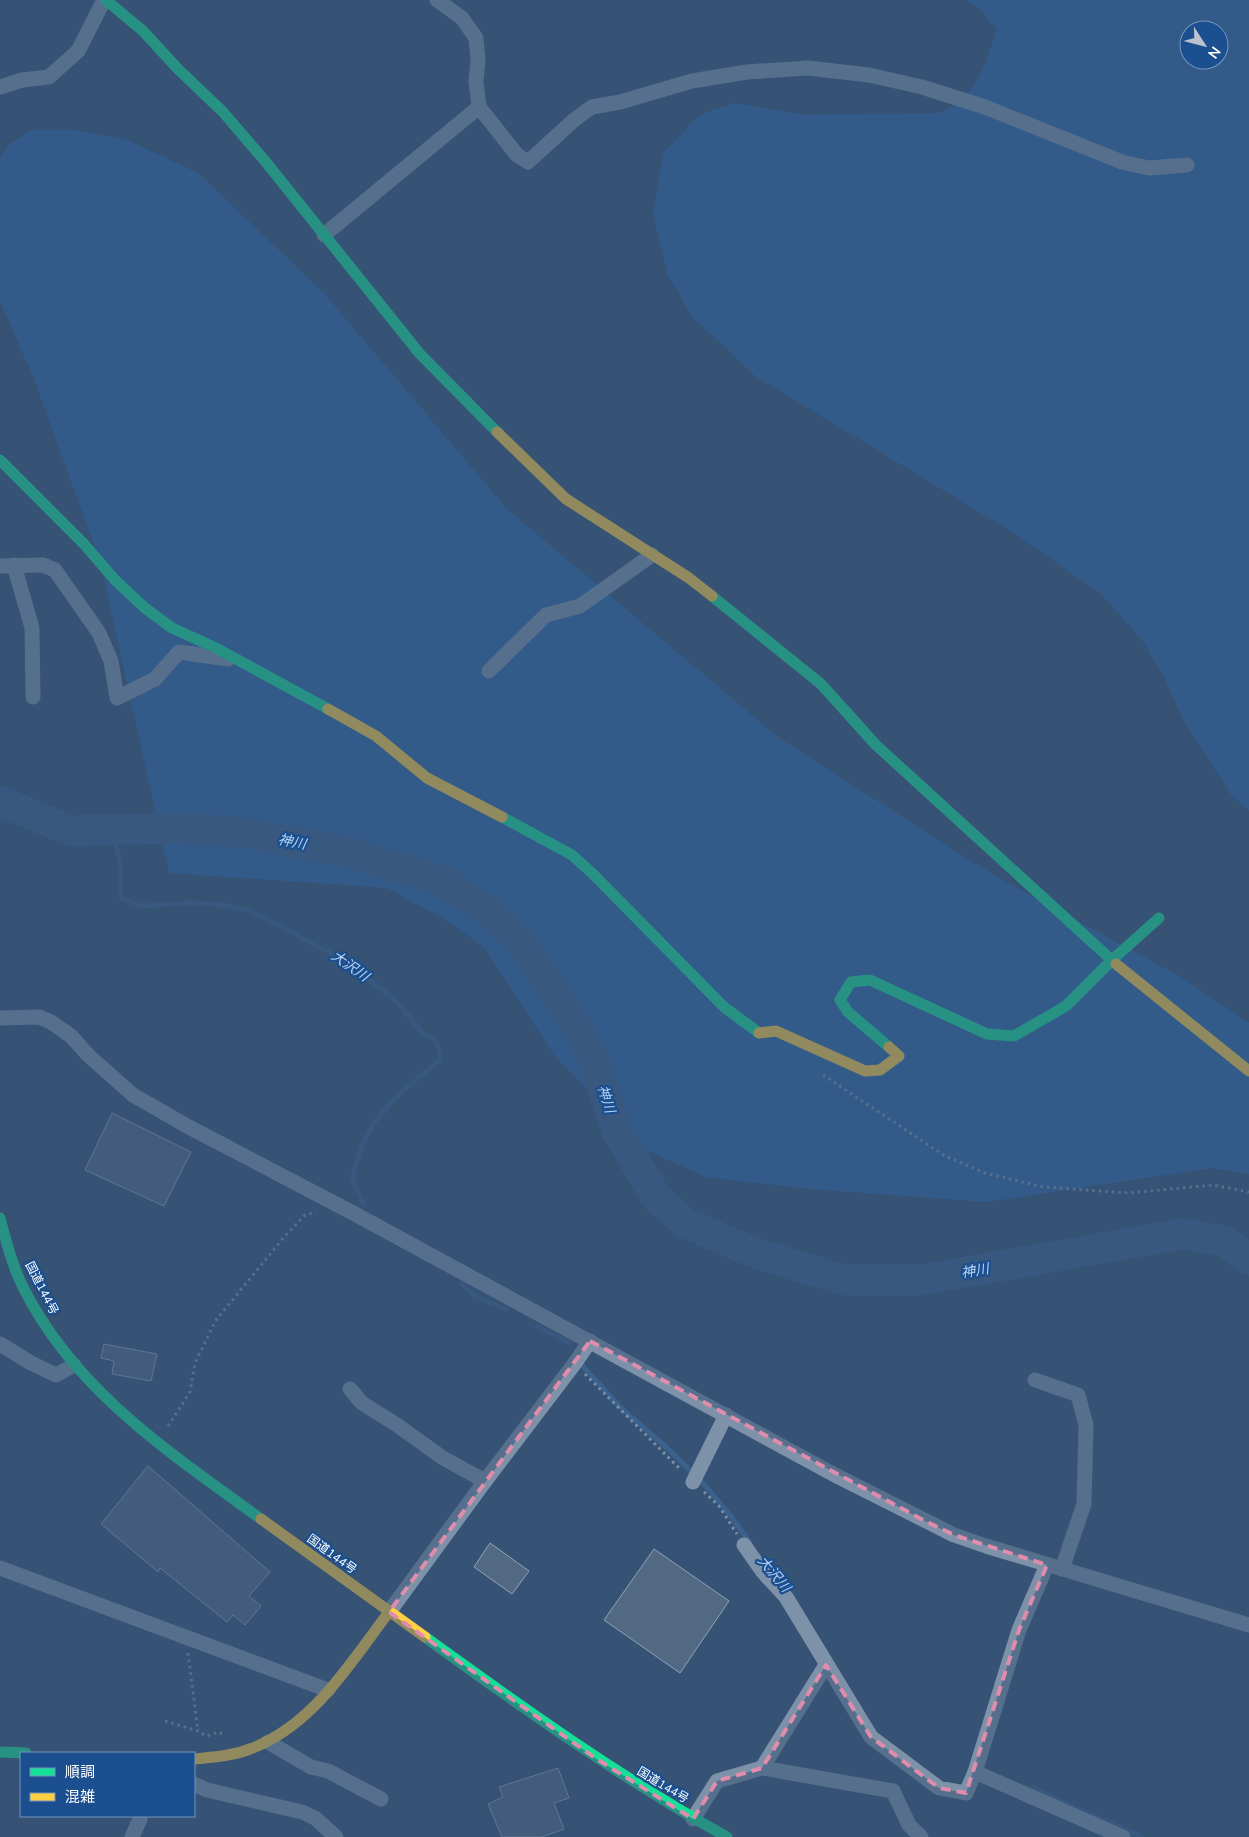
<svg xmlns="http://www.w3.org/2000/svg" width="1249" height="1837" viewBox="0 0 1249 1837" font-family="'Nunito Sans','Noto Sans JP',sans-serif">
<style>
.green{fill:#2f66a5;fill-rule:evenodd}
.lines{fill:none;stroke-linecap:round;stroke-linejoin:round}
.stream{stroke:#3b618d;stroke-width:5}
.river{stroke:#3b618d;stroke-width:31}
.building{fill:#526984;stroke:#92a2b6}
.path{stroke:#7d92a8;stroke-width:3;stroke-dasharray:2.5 4;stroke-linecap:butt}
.street{stroke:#7d92a8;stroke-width:15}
.fast{stroke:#16e098;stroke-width:11}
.slow{stroke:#ffcf43;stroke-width:11}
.marked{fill:none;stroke:#e08cad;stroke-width:4;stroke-dasharray:10 6;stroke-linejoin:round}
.labels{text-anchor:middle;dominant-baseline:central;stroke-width:4.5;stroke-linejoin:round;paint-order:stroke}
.street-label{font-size:12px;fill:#fff;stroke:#1b4f8f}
.water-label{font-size:14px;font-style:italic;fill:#b5d3f5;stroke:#1b4f8f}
</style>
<rect width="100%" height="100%" fill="#365274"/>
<g class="green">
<path d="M966,0H1249V811L1231,795L1183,719L1163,675L1142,640L1099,592L1004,527L755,376L692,316L668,276L653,214L663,154L699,115L735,103L805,115L940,113L966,97L984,67L997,30L980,10ZM1189,30H1219V60H1189Z"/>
<polygon points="33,130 73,130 127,140 198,173 323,292 507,509 779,738 995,876 1183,978 1249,1023 1249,1174 1212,1168 986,1202 810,1189 706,1177 644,1149 554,1055 484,947 442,918 387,888 169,873 100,561 33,376 0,301 0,158 9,144"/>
</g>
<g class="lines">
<g class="stream">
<path d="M113,830L120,862L121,898L141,906L191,903L217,904L247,910L279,925L316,946L344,959L397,1002L421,1031L437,1042L441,1059C418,1078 384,1105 369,1131C361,1146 356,1162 352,1179L364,1204"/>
<polyline points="461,1283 474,1296 506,1309"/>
<polyline points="538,1327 570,1343"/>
<polyline points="580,1363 621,1408 667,1448 703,1483 730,1515 750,1543"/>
<polyline points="1033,1788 1142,1837"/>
</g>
<polyline class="river" points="0,801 71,831 169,828 242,832 355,854 444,882 489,912 519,941 548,983 591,1052 617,1131 656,1197 685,1223 758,1254 845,1280 921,1280 1181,1234 1225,1241 1249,1260"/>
</g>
<g class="building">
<polygon points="112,1113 191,1152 164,1206 85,1170"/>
<polygon points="104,1344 157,1354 151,1381 112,1374 114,1361 101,1358"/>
<polygon points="148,1466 270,1572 249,1596 261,1606 245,1625 233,1615 227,1622 160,1568 158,1572 101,1524"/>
<polygon points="490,1543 529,1571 512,1594 474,1567"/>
<polygon points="654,1549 729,1601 680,1673 604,1620"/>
<polygon points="558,1768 569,1798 554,1803 564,1829 542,1837 502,1837 488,1804 503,1797 499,1787"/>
</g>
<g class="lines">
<g class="path">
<polyline points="823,1075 945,1156 985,1173 1044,1187 1128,1193 1213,1185 1249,1192"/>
<polyline points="585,1374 681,1470"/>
<polyline points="168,1426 190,1392 195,1363 216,1320 285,1236 305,1215 316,1212"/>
<polyline points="704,1492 719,1506 737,1534"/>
<polyline points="188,1653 198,1731"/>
<polyline points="165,1721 198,1731 206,1736 219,1732 225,1736"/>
</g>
<g class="street">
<polyline points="437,0 462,18 476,38 478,59 476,82 479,107 517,155 528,162 574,120 592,107 620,102 692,81 747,72 808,68 869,75 922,87 985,107 1122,162 1149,168 1187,165"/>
<polyline points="0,87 22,80 49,77 78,51 104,0"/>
<polyline points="324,235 479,107"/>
<polyline points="14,565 32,628 33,697"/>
<polyline points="0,566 43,565 55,570 99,633 111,661 117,698 155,679 179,652 228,659"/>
<polyline points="489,671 546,615 580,606 652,555"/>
<polyline points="0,1018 39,1017 51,1022 71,1036 88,1055 133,1095 187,1126 355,1214 833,1474 954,1535 986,1546 1249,1625"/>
<polyline points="0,1344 31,1363 56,1375 74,1365"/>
<polyline points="1035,1380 1078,1395 1086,1425 1084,1504 1062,1569"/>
<polyline points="350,1389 362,1403 397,1425 443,1458 485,1481"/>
<polyline points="693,1482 726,1415"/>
<polyline points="744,1545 763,1572 786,1597 871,1737 939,1788 966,1793 975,1772 1019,1630 1047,1565"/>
<polyline points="0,1568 328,1690"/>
<polyline points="389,1612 485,1481 575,1363 590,1341"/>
<polyline points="268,1742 311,1767 328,1771 381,1799"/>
<polyline points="762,1768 826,1665"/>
<polyline points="975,1772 1123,1837"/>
<polyline points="194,1784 207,1790 302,1812 315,1818 336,1837"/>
<polyline points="693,1819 717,1781 762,1768 893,1791 909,1825 921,1837"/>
<polyline points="132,1837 140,1819"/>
</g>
<g class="fast">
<polyline points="106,0 143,31 178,69 223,112 265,161 420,354 497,432"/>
<polyline points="0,460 84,544 115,580 145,608 172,628 214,647 328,709"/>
<polyline points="712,596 821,684 876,745 1116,964"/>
<polyline points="502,817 572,855 593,874 724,1007 759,1033"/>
<polyline points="889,1047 848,1012 840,1000 851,982 870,980 987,1034 1014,1036 1066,1006 1112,960 1159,918"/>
<path d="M0,1218C6,1241 12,1265 23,1287C74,1390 170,1453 261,1519"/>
<path d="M425,1637C523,1708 621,1778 727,1837"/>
<polyline points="0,1752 26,1753"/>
</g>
<g class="slow">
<polyline points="497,432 566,499 689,578 712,596"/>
<polyline points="328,709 376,736 427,778 502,817"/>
<polyline points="1116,964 1249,1071"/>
<polyline points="759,1033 776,1031 865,1071 880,1070 899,1056 889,1047"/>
<polyline points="261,1519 425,1637"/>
<path d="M194,1759C213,1757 232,1756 250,1749C313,1726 350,1663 389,1612"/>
</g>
</g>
<path d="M0 0H1249V1837H0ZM590,1341L925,1521L954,1535L1047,1565L1019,1630L966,1793L939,1788L871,1737L826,1665L762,1768L717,1781L693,1819L595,1758L389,1612Z" fill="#365274" fill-opacity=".55" fill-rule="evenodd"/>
<path class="marked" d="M590,1341L925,1521L954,1535L1047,1565L1019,1630L966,1793L939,1788L871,1737L826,1665L762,1768L717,1781L693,1819L595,1758L389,1612Z"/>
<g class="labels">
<g class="street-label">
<text transform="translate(42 1288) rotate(63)">国道144号</text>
<text transform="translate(332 1554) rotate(36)">国道144号</text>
<text transform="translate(663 1785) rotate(31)">国道144号</text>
</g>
<g class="water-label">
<text transform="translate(292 842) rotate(11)">神川</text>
<text transform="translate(350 966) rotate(35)">大沢川</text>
<text transform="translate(606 1099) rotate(72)">神川</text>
<text transform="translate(975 1271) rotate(-10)">神川</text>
<text transform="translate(774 1574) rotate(50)">大沢川</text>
</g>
</g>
<rect x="20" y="1752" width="175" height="65" fill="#1b4f8f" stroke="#7695bc"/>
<rect x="30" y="1768" width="25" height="8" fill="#16e098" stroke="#7695bc"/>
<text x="65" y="1777" font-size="15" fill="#ffffff">順調</text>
<rect x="30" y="1793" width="25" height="8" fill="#ffcf43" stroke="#7695bc"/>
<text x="65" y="1802" font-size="15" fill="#ffffff">混雑</text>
<g transform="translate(1204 45) rotate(126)"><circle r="24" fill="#1b4f8f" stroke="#7695bc"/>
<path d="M0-4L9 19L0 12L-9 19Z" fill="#b9c2ce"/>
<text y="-8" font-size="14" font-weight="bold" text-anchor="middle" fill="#ffffff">N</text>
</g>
</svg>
